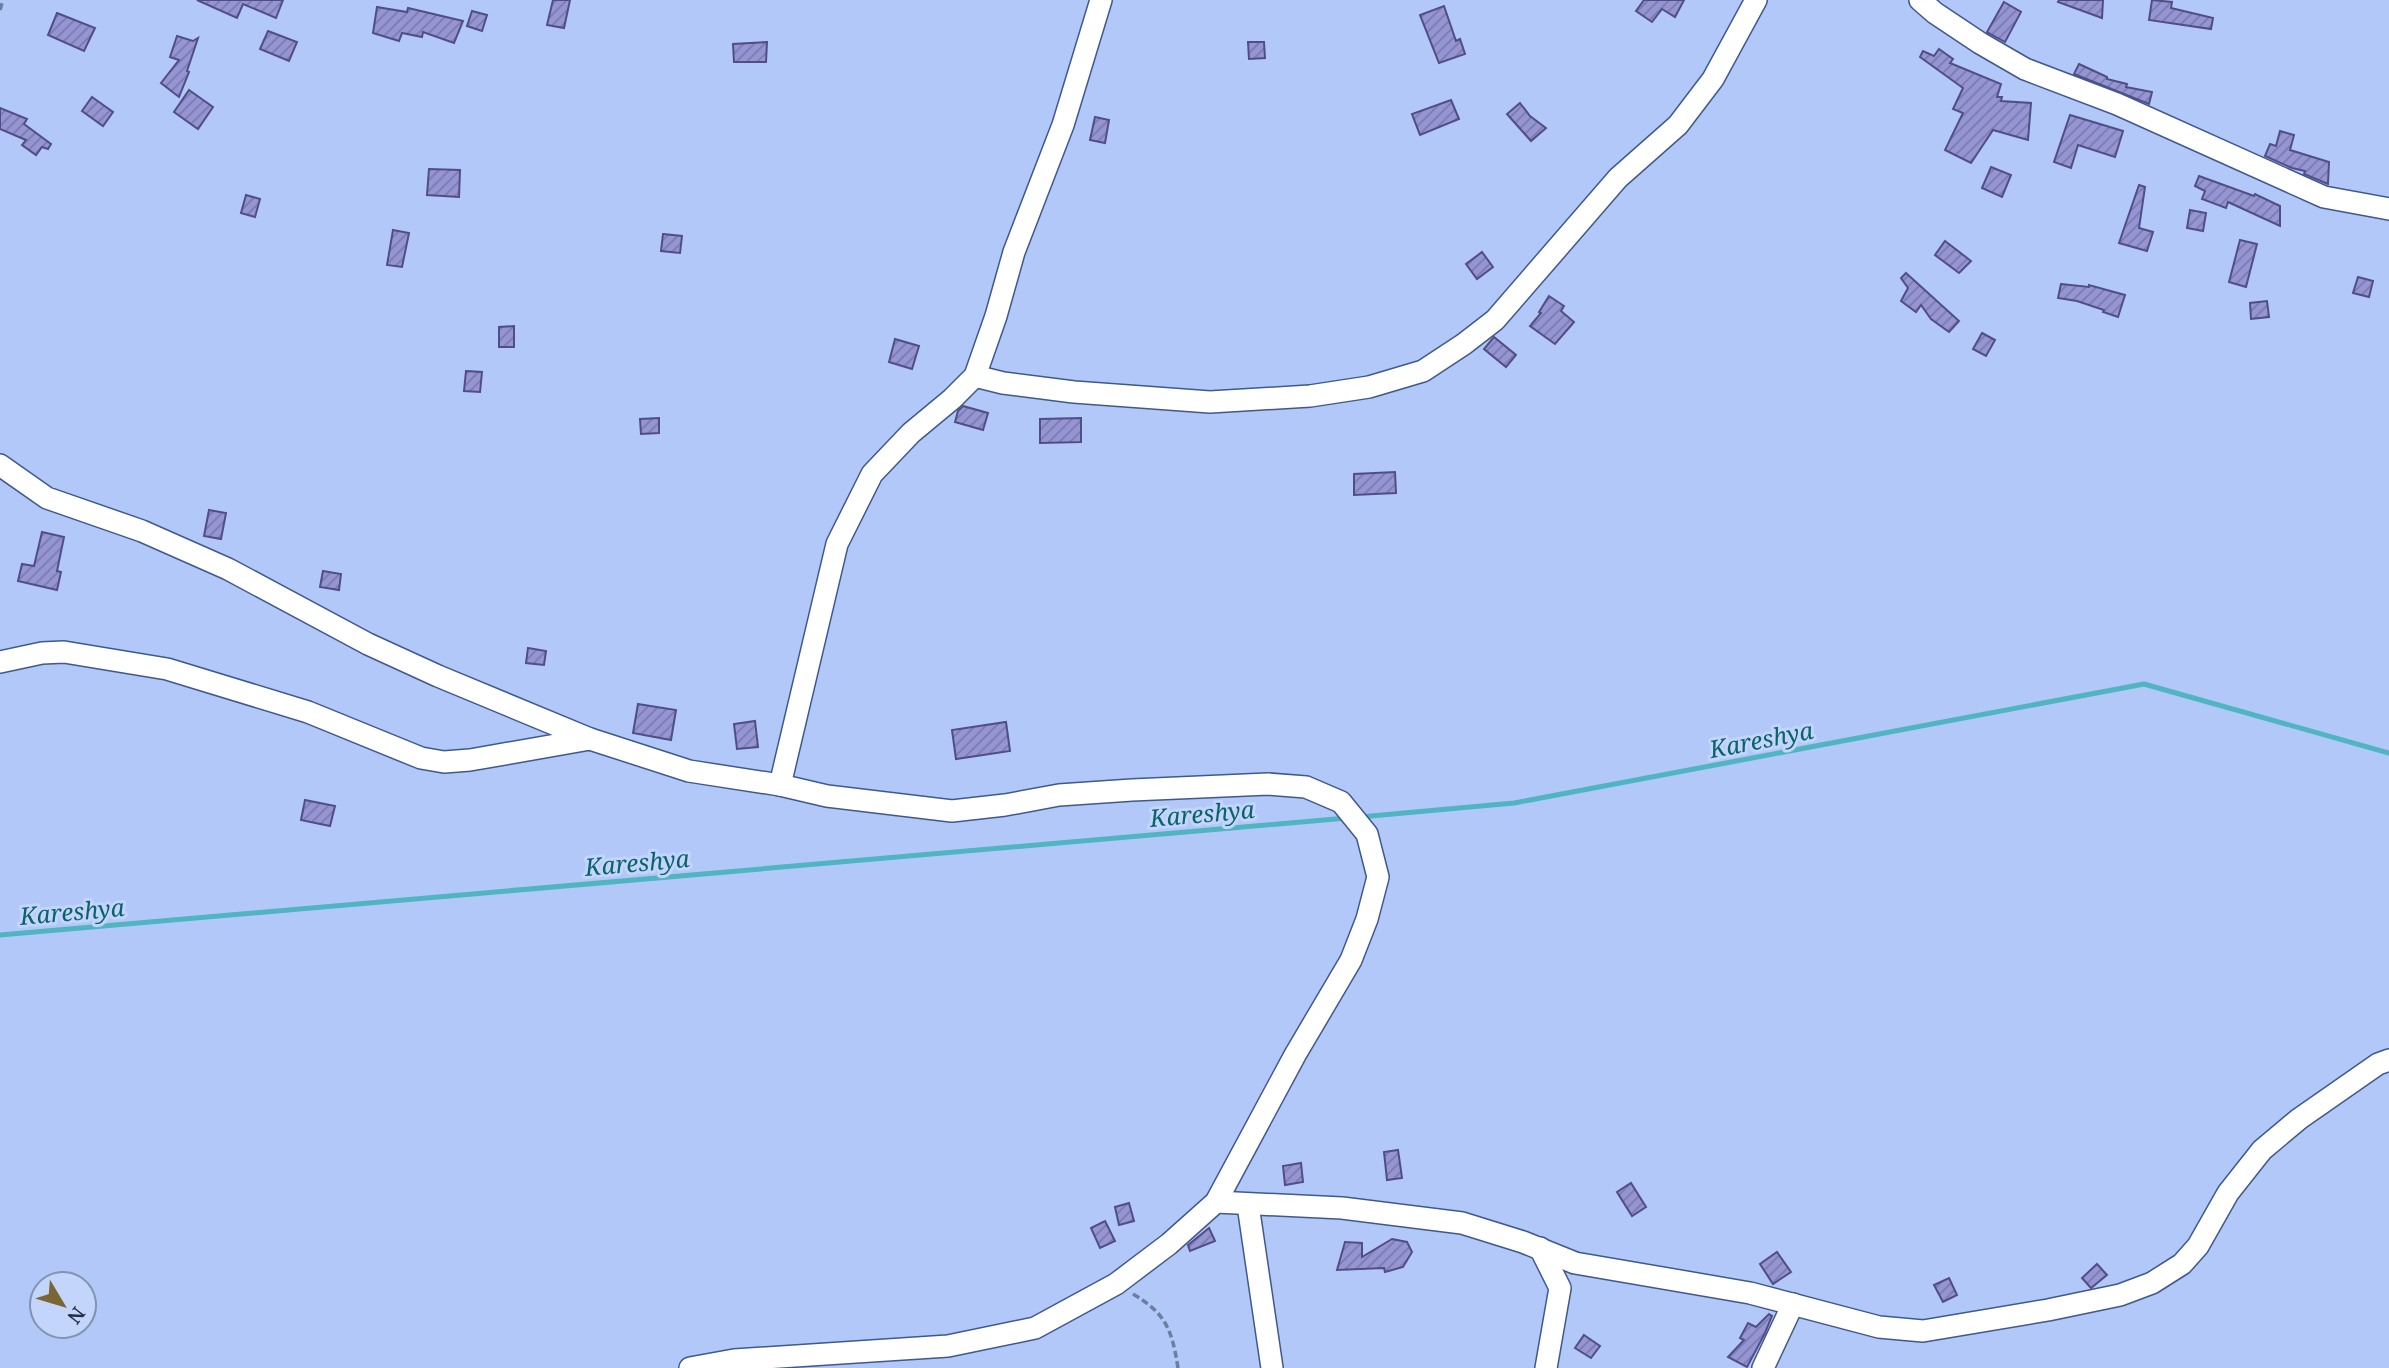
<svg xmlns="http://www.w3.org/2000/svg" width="2389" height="1368" viewBox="0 0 2389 1368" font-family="'Noto Serif',serif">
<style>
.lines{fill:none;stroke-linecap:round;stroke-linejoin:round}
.stream{stroke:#50b5c0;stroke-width:5}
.building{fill:url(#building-hatch);stroke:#514e86;stroke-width:2}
.street-casing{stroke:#40588d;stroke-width:24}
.path{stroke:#6c7ea2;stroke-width:3.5;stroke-dasharray:7 3.5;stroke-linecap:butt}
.street{stroke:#fff;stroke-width:21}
.labels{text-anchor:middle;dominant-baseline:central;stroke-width:6;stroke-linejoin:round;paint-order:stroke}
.water-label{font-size:24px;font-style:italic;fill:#0a626a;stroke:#c3d5fa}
</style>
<defs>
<pattern id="building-hatch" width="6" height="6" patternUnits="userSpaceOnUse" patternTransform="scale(1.75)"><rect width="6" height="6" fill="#9695d4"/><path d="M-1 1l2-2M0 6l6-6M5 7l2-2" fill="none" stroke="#7a7aae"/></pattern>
</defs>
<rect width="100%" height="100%" fill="#b1c8f9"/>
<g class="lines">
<g class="stream">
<polyline points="1360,817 1514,803 2144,684 2389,753"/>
<polyline points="0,935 1347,818"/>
</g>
</g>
<g class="building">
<polygon points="197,0 283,0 276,18 243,4 237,18"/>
<polygon points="553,0 570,0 564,28 547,25"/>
<polygon points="1644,0 1684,0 1675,17 1662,9 1652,22 1636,11"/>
<polygon points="2059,0 2103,0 2102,18 2058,2"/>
<polygon points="2152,0 2172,2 2171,8 2213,18 2211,29 2149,20"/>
<polygon points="2004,2 2021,12 2005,42 1987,32"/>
<polygon points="1444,6 1456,41 1460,39 1465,54 1439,63 1420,15"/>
<polygon points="377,7 407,12 408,8 463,21 454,43 423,32 422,37 402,33 399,41 373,33"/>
<polygon points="472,11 487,15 482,31 467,26"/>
<polygon points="57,13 95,28 84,51 48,35"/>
<polygon points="268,31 297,42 289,61 260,49"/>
<polygon points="177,36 193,41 198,38 187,71 189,72 179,97 161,83 179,60 170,57"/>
<polygon points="767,42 766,62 734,62 733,44"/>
<polygon points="1248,42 1264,42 1265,58 1249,59"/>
<polygon points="1939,49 1953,59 1950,63 2001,84 1997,97 2002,97 2001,101 2031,103 2028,140 1993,130 1971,163 1945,150 1963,113 1953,109 1963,88 1920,57 1923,51 1934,56"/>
<polygon points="2079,64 2107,77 2107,79 2127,84 2126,87 2152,92 2149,104 2074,74"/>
<polygon points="189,90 213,107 198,129 174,112"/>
<polygon points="92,97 113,112 103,126 82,111"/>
<polygon points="1451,100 1459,119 1420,135 1412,114"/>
<polygon points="1520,103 1530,116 1546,128 1531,141 1507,114"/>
<polygon points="0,108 27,119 24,124 51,144 48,149 42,147 36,155 22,145 26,140 0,129"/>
<polygon points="2070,115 2123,131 2115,157 2078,145 2071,168 2054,162"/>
<polygon points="1095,117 1109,120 1105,143 1090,140"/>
<polygon points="2280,131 2294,135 2290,150 2329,162 2328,184 2304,174 2305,171 2292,168 2265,156 2270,144 2276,146"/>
<polygon points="1991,167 2011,175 2002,197 1982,188"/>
<polygon points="429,169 460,170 459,197 427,195"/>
<polygon points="2199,176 2254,196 2255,194 2280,206 2280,226 2228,202 2226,208 2202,199 2205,191 2195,186"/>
<polygon points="2139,185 2145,187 2139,228 2153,232 2147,251 2119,243"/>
<polygon points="246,195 260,199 255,217 241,213"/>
<polygon points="2190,210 2206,213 2203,231 2187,228"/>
<polygon points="393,230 409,233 402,267 387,265"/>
<polygon points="663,234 682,236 680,253 661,251"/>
<polygon points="2240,240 2257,244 2246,287 2229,282"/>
<polygon points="1945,241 1971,261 1959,273 1935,255"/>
<polygon points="1482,252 1493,267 1477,279 1466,264"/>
<polygon points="1906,273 1959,321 1949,332 1931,319 1921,305 1916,312 1901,301 1908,288 1901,278"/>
<polygon points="2358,277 2373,281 2369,297 2353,293"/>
<polygon points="2061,284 2089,287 2089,285 2125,295 2118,317 2103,312 2104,310 2077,301 2058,298"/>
<polygon points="1549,296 1564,306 1561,311 1574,322 1555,344 1530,326 1541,313 1539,312"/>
<polygon points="2267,301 2269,317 2251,319 2250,303"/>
<polygon points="514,326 514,347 499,347 499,327"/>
<polygon points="1982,333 1995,340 1986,356 1973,349"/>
<polygon points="1494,337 1516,355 1506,367 1484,349"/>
<polygon points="895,339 919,346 912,369 889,362"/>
<polygon points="466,371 482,372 480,392 464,391"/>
<polygon points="963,406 988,413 983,430 955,422 958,411"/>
<polygon points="659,418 659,433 641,434 640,419"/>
<polygon points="1081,418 1081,442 1040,443 1040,419"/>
<polygon points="1395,472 1396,493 1354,495 1354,474"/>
<polygon points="209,510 226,513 221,539 204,536"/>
<polygon points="42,532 64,537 57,571 61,572 57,590 18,581 22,564 34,566"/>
<polygon points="323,571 341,574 339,590 320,587"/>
<polygon points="528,648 546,651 544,665 526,663"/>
<polygon points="638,704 676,710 671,740 633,733"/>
<polygon points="755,721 758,747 737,749 734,724"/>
<polygon points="1006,722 1010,751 956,759 952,730"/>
<polygon points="305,800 335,806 330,826 301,820"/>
<polygon points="1398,1150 1402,1178 1387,1180 1384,1152"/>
<polygon points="1301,1163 1303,1182 1285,1185 1283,1166"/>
<polygon points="1631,1183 1646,1207 1632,1216 1617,1192"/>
<polygon points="1129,1203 1134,1221 1119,1225 1115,1207"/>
<polygon points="1105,1221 1115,1241 1100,1248 1091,1228"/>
<polygon points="1209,1228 1215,1241 1190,1251 1188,1245"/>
<polygon points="1392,1239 1407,1242 1412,1252 1403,1267 1385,1272 1384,1268 1337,1270 1345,1242 1362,1243 1362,1257"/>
<polygon points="1777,1252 1791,1272 1773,1284 1760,1264"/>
<polygon points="2097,1264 2107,1275 2091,1288 2082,1278"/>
<polygon points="1949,1278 1957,1295 1943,1302 1934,1285"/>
<polygon points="1769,1314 1772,1316 1765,1333 1747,1367 1728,1357 1744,1340 1740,1338 1748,1323 1756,1327"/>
<polygon points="1584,1335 1600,1346 1591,1358 1575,1348"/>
</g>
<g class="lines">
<defs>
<g id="street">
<polyline points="1920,0 1935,13 1980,43 2025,69 2117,104 2324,197 2389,209"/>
<polyline points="975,376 1003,383 1074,392 1210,402 1310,396 1369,387 1423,371 1464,344 1495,320 1618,178 1678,125 1713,79 1756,0"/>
<polyline points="0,465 47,498 142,531 228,569 368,644 438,676 590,739 689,771 780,785 827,796 952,811 1005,805 1059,795 1132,790 1268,784 1306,787 1341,802 1367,834 1378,877 1367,919 1351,960 1295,1055 1216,1202 1169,1244 1116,1284 1035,1328 948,1346 734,1360 690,1368"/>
<polyline points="0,662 42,653 64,652 167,669 308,712 421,758 444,762 470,760 590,739"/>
<polyline points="780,785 837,544 872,474 911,433 952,399 975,376 996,316 1014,252 1063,125 1101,0"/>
<polyline points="1216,1202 1342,1208 1462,1223 1523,1242 1575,1263 1750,1293 1879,1327 1923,1331 2048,1310 2120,1295 2152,1283 2182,1264 2198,1246 2228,1193 2262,1150 2299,1119 2378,1064 2389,1060"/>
<polyline points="1248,1205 1272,1368"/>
<polyline points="1540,1248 1560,1288 1546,1368"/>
<polyline points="1763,1368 1793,1304"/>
</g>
</defs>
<use href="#street" class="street-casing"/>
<g class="path">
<polyline points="0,10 3,0"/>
<path d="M1133,1294C1167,1314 1172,1331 1178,1368"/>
</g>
<use href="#street" class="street"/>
</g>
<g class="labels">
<g class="water-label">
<text transform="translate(1761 739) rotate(-11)">Kareshya</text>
<text transform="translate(1202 813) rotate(-5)">Kareshya</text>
<text transform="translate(637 862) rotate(-5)">Kareshya</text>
<text transform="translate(72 911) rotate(-5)">Kareshya</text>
</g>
</g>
<g transform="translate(63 1305) rotate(128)"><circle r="33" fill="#c3d5fa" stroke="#8393b2" stroke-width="2"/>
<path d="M0-5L12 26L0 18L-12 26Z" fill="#7c6535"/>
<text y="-10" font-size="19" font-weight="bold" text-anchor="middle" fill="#243047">N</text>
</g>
</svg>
